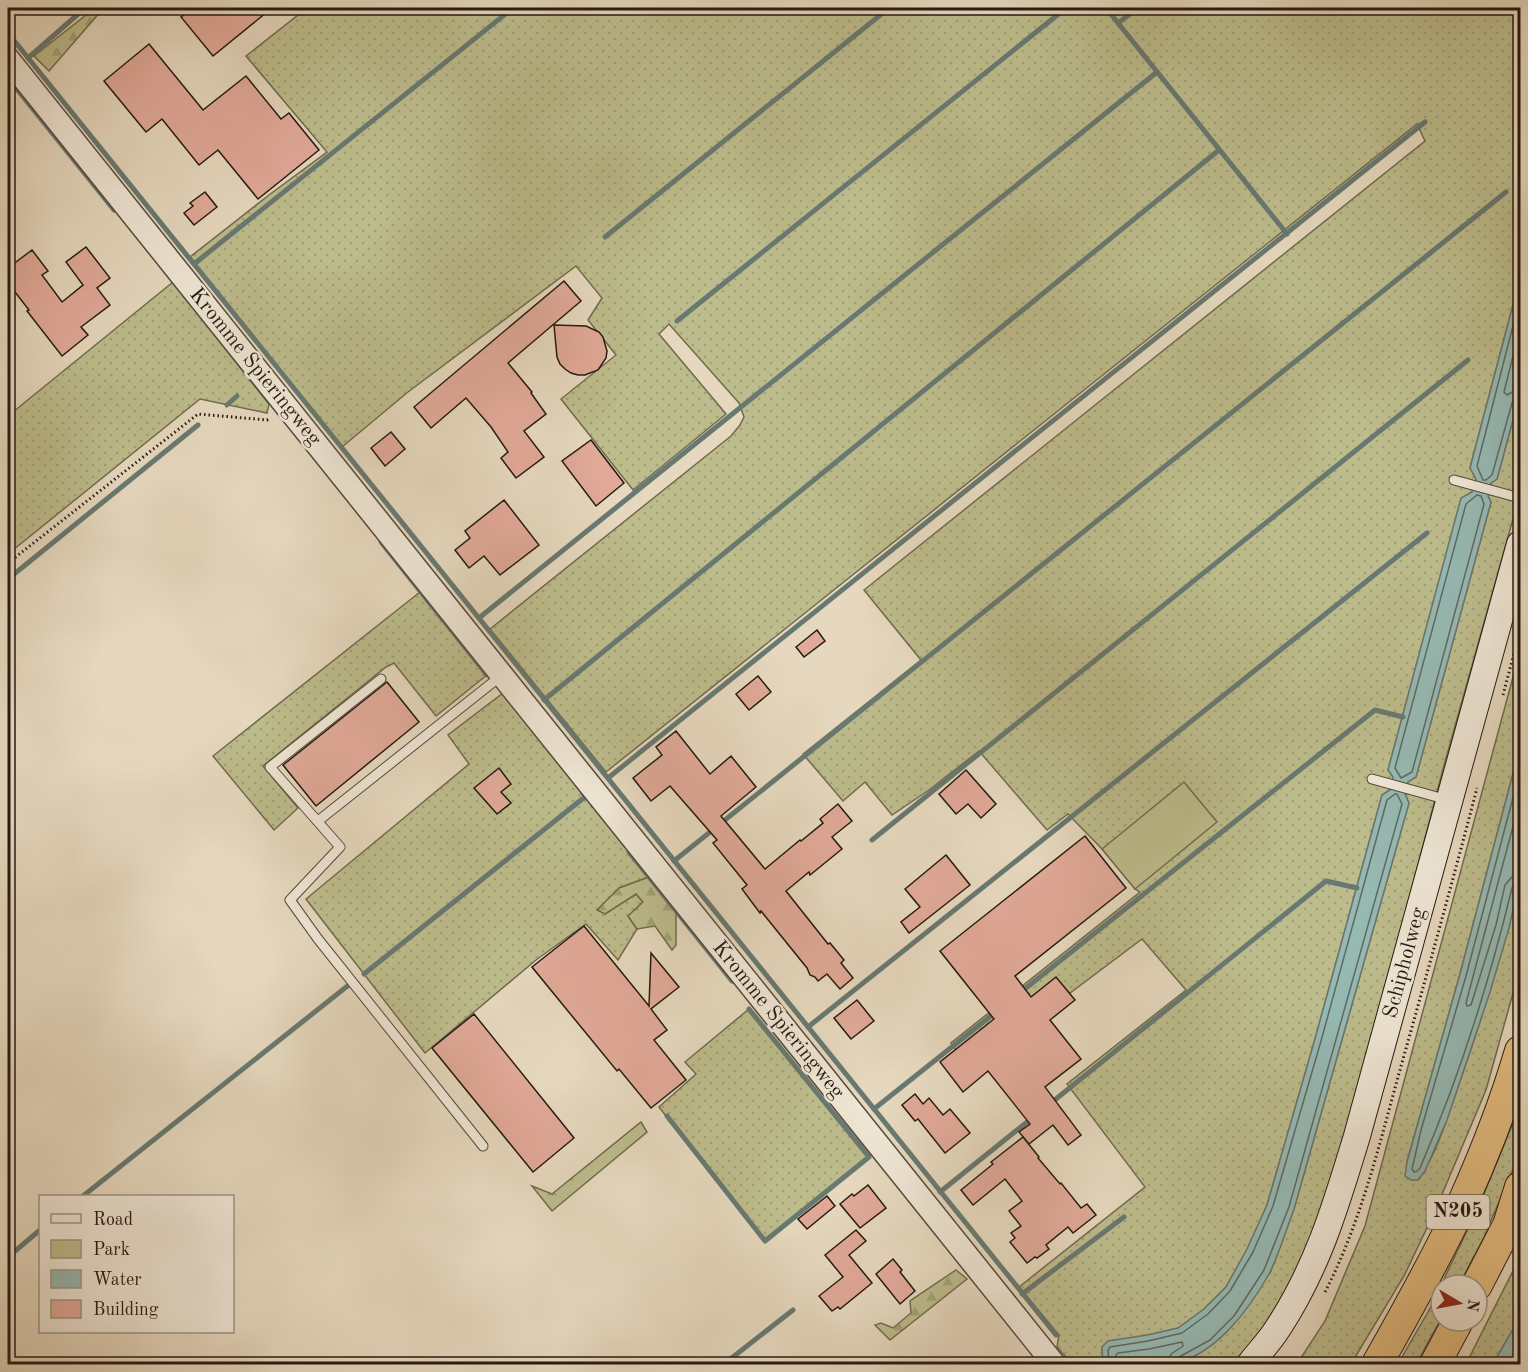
<svg xmlns="http://www.w3.org/2000/svg" width="1528" height="1372" viewBox="0 0 1528 1372" font-family="'Old Standard TT',serif">
<style>
.grass{fill:url(#grass-dots);stroke:#706b4e;stroke-width:1.5}
.forest{fill:url(#forest-firs);stroke:#706b4e;stroke-width:1.5}
.park{fill:#bdbc8c;stroke:#706b4e;stroke-width:1.5}
.water{fill:#96b9b3;stroke:#687972;stroke-width:1.5}
.lines{fill:none;stroke-linecap:round;stroke-linejoin:round}
.shore{stroke:#5d6a62;stroke-width:1.5}
.stream{stroke:#687972;stroke-width:5}
.building{fill:#e1a998;stroke:#241a11;stroke-width:1.5}
.service-casing{stroke:#544a3c;stroke-width:11}
.tertiary-casing{stroke:#544a3c;stroke-width:25}
.secondary-casing{stroke:#241a11;stroke-width:28}
.trunk-casing{stroke:#241a11;stroke-width:32}
.path{stroke:#241a11;stroke-width:3;stroke-dasharray:1.5 3;stroke-linecap:butt}
.service{stroke:#efe6d5;stroke-width:9}
.tertiary{stroke:#efe6d5;stroke-width:22}
.secondary{stroke:#efe6d5;stroke-width:26}
.trunk{stroke:#e3bc7f;stroke-width:30}
.labels{text-anchor:middle;dominant-baseline:central;stroke-width:5;stroke-linejoin:round;paint-order:stroke}
.shield{fill:#efe6d5;stroke:#61574c;stroke-width:1.5}
.shield-label{font-size:20px;font-weight:bold;fill:#241a11}
.street-label{font-size:21px;fill:#241a11;stroke:#efe6d5}
</style>
<defs>
<pattern id="grass-dots" width="8" height="8" patternUnits="userSpaceOnUse" patternTransform="scale(1.5)"><rect width="8" height="8" fill="#bdbc8c"/><path d="M2 2h.1M6 6h.1" fill="none" stroke="#a2a178" stroke-width="1.8" stroke-linecap="round"/></pattern>
<pattern id="forest-firs" width="22" height="20" patternUnits="userSpaceOnUse" patternTransform="scale(1.5)"><rect width="22" height="20" fill="#bdbc8c"/><path d="M5 1l3.5 6h-7zM16 11l3.5 6h-7z" fill="#a2a178"/></pattern>
</defs>
<rect width="100%" height="100%" fill="#e6d8be"/>
<filter id="stains"><feTurbulence type="fractalNoise" baseFrequency=".00333" numOctaves="4"/><feColorMatrix values="0 0 0 0 .2 0 0 0 0 .09 0 0 0 0 .02 0 0 0 .5 -.17"/></filter>
<radialGradient id="worn" r=".72"><stop offset=".6" stop-color="#630" stop-opacity="0"/><stop offset="1" stop-color="#630" stop-opacity=".3"/></radialGradient>
<g class="grass">
<polygon points="307,8 1520,8 1520,302 1514,301 1470,468 1476,479 1472,492 1461,499 1388,770 1393,777 1390,790 1382,795 1315,1039 1267,1205 1247,1250 1226,1287 1204,1309 1179,1328 1102,1347 1103,1364 1072,1364 1057,1347 1059,1335 1019,1287 1145,1187 1067,1084 1186,990 1142,939 969,1069 951,1043 1140,892 1135,889 1102,849 1068,814 1047,830 979,751 929,790 892,815 865,782 843,801 803,754 921,660 864,590 1425,141 1417,124 606,772 490,629 731,436 740,425 744,417 739,403 669,324 659,334 726,414 633,490 561,399 616,355 588,320 602,298 576,266 408,392 342,447 190,257 269,195 327,152 246,56"/>
<polygon points="173,282 269,404 267,413 200,399 8,554 8,416"/>
<polygon points="1520,394 1520,494 1443,769 1338,1170 1305,1261 1252,1346 1235,1364 1171,1364 1180,1363 1270,1273 1294,1209 1409,803 1405,794 1408,781 1416,777 1491,502 1488,496 1491,483 1497,479"/>
<polygon points="420,592 487,675 436,716 394,663 386,667 263,766 298,808 274,830 213,756"/>
<path d="M1520,651V747L1460,974L1407,1162L1418,1180C1436,1156 1449,1113 1459,1084C1483,1016 1504,947 1520,877V968L1486,1090L1435,1211L1404,1276L1351,1364H1297L1325,1321L1365,1226Z"/>
<polygon points="503,693 649,877 619,888 605,914 636,894 643,902 628,916 637,929 618,960 586,924 536,960 425,1053 306,899 469,764 448,735"/>
<polygon points="749,1009 869,1157 765,1241 659,1107 696,1074 685,1062"/>
<polygon points="1520,1106 1520,1153 1484,1237 1459,1285 1441,1285 1441,1319 1416,1364 1398,1364 1428,1312 1479,1206"/>
<polygon points="1520,1257 1520,1317 1493,1364 1466,1364"/>
</g>
<g class="forest">
<polygon points="95,8 97,8 101,11 49,71 34,56"/>
<polygon points="649,877 676,912 676,945 672,950 655,926 637,929 628,916 643,902 636,894 605,914 597,910 619,888"/>
<polygon points="641,1122 647,1132 552,1211 532,1186 552,1194"/>
<polygon points="956,1270 967,1279 890,1340 875,1325 881,1323 893,1328 911,1313 910,1301"/>
</g>
<polygon class="park" points="1184,782 1217,822 1135,889 1102,849"/>
<g class="water">
<path d="M1514,301L1520,302V394L1497,479L1491,483L1488,496L1491,502L1416,777L1408,782L1405,794L1409,803L1294,1209C1286,1230 1279,1255 1269,1274C1249,1310 1214,1357 1171,1364H1103L1102,1347L1108,1341L1147,1335L1178,1328L1204,1309L1226,1287L1247,1249L1267,1205L1315,1039L1382,795L1390,790L1393,777L1388,770L1461,498L1472,492L1476,479L1470,468Z"/>
<polygon points="1520,747 1520,877 1509,928 1490,992 1447,1120 1425,1171 1418,1180 1411,1180 1405,1176 1407,1162 1460,974"/>
<polygon points="1520,1317 1520,1361 1519,1364 1493,1364"/>
</g>
<g class="lines">
<g class="shore">
<polyline points="1520,307 1517,310 1477,466 1483,480 1486,480 1492,475 1512,403 1515,399 1520,398"/>
<polyline points="1520,328 1504,392 1507,395 1514,391 1520,390"/>
<polygon points="1477,495 1481,496 1484,504 1412,772 1401,778 1395,768 1466,504"/>
<path d="M1520,771L1466,976L1421,1130L1412,1169L1414,1172L1417,1171L1420,1168C1459,1078 1489,983 1512,888L1515,884L1520,883"/>
<polyline points="1520,800 1466,1003 1467,1006 1471,1005 1496,925 1505,885 1512,877 1520,875"/>
<polyline points="1109,1364 1108,1350 1110,1347 1148,1341 1182,1333 1208,1314 1230,1291 1253,1252 1273,1206 1321,1041 1387,800 1395,794 1397,794 1402,804 1289,1207 1264,1270 1234,1316 1210,1340 1179,1357 1176,1361 1176,1364"/>
<polyline points="1117,1364 1116,1355 1118,1353 1149,1349 1182,1342 1183,1346 1171,1354 1168,1364"/>
</g>
<g class="stream">
<polyline points="1106,8 1287,234"/>
<polyline points="1118,23 1138,8"/>
<polyline points="8,33 1056,1335"/>
<polyline points="28,58 85,8"/>
<polyline points="8,78 114,210"/>
<polyline points="605,237 889,8"/>
<polyline points="194,264 513,8"/>
<polyline points="677,321 1066,8"/>
<polyline points="227,405 237,396"/>
<polyline points="381,542 487,675"/>
<polyline points="8,579 198,425"/>
<polyline points="479,618 1157,72"/>
<polyline points="544,700 1219,150"/>
<polyline points="608,778 1425,122"/>
<polyline points="872,840 1468,360"/>
<polyline points="629,852 732,981"/>
<polyline points="674,861 1506,192"/>
<polyline points="364,974 586,796 583,793"/>
<polyline points="1021,992 1375,710 1403,717"/>
<polyline points="808,1027 1427,533"/>
<polyline points="1051,1103 1326,881 1357,888"/>
<polyline points="874,1109 997,1011"/>
<polyline points="667,1116 765,1241 869,1157 749,1009"/>
<polyline points="940,1192 1032,1118"/>
<polyline points="83,1196 350,984"/>
<polyline points="8,1257 40,1230"/>
<polyline points="1022,1294 1124,1217"/>
<polyline points="724,1364 793,1310"/>
</g>
</g>
<g class="building">
<polygon points="193,8 272,8 213,56 181,17"/>
<polygon points="149,44 203,110 246,76 281,119 289,113 319,150 258,199 218,150 199,165 162,119 146,132 104,81"/>
<polygon points="205,192 217,207 194,225 184,213 193,206 190,203"/>
<polygon points="86,247 110,278 97,288 110,305 81,327 88,335 62,356 27,311 29,310 8,283 8,268 32,250 48,271 42,275 62,302 83,285 66,262"/>
<polygon points="564,281 581,301 508,363 532,392 531,393 546,414 524,431 544,457 516,478 501,458 508,452 491,427 466,398 431,428 414,407"/>
<polygon points="554,325 586,326 599,332 603,337 607,351 606,358 598,370 585,375 578,375 571,373 565,369 560,364 557,357"/>
<polygon points="391,432 405,449 385,466 371,448"/>
<polygon points="591,440 624,483 596,506 562,461"/>
<polygon points="504,500 539,545 500,575 484,556 469,568 455,550 470,538 465,531"/>
<polygon points="817,630 825,641 804,657 796,647"/>
<polygon points="758,676 771,692 749,710 736,694"/>
<polygon points="387,682 419,722 316,806 283,765"/>
<polygon points="676,731 710,774 731,756 756,787 721,816 765,869 800,840 801,841 823,823 820,819 838,804 852,821 832,837 842,849 810,875 809,872 786,891 828,944 830,943 844,960 841,963 853,978 840,989 827,974 818,981 815,977 810,975 807,968 761,911 760,913 742,889 747,885 713,843 717,840 670,786 651,801 633,778 662,755 656,747"/>
<polygon points="499,768 511,784 501,792 511,803 497,814 474,788"/>
<polygon points="966,770 996,804 981,818 968,804 956,814 939,794"/>
<polygon points="1085,836 1126,888 1015,976 1031,997 1056,977 1075,1000 1050,1020 1081,1059 1045,1087 1081,1135 1068,1145 1053,1125 1029,1144 1019,1132 1030,1124 988,1071 963,1092 940,1062 994,1019 940,951"/>
<polygon points="946,855 970,885 909,933 901,922 920,907 905,889"/>
<polygon points="584,926 649,1006 651,953 679,987 651,1009 667,1030 654,1040 686,1080 651,1108 619,1069 617,1071 532,967"/>
<polygon points="857,1000 874,1021 851,1039 834,1018"/>
<polygon points="474,1014 574,1138 533,1172 432,1048"/>
<polygon points="915,1094 923,1104 929,1098 943,1115 950,1109 970,1133 945,1153 918,1119 915,1121 902,1105"/>
<polygon points="1023,1137 1039,1157 1038,1158 1060,1184 1061,1183 1081,1208 1087,1204 1096,1215 1073,1233 1068,1227 1046,1245 1049,1249 1037,1258 1035,1257 1027,1263 1010,1242 1015,1238 1011,1233 1021,1226 1009,1211 1022,1201 1005,1179 973,1205 961,1190 993,1164 991,1162"/>
<polygon points="868,1185 886,1208 860,1228 840,1204 852,1194 854,1196"/>
<polygon points="827,1196 835,1206 807,1229 798,1219"/>
<polygon points="856,1230 866,1241 849,1255 872,1283 840,1309 838,1307 832,1311 819,1296 843,1277 825,1255"/>
<polygon points="893,1259 902,1270 900,1272 915,1291 900,1304 876,1274"/>
</g>
<g class="lines">
<defs>
<g id="service">
<polyline points="1454,480 1520,498"/>
<polyline points="381,679 270,767 340,847 290,900 318,939 483,1146"/>
<polyline points="1372,779 1448,800"/>
<polyline points="318,821 502,675"/>
</g>
<polyline id="tertiary" points="8,59 1054,1364"/>
<path id="secondary" d="M1250,1364C1259,1352 1270,1341 1278,1328C1318,1267 1336,1205 1357,1136L1520,544"/>
<g id="trunk">
<polyline points="1477,1285 1508,1225 1520,1187"/>
<path d="M1377,1364C1407,1311 1437,1257 1463,1202C1485,1153 1505,1102 1520,1051"/>
<polyline points="1435,1364 1458,1321"/>
</g>
</defs>
<use href="#service" class="service-casing"/>
<use href="#tertiary" class="tertiary-casing"/>
<use href="#secondary" class="secondary-casing"/>
<use href="#trunk" class="trunk-casing"/>
<g class="path">
<polyline points="8,563 198,414 267,420 270,418"/>
<polyline points="1503,695 1520,631"/>
<path d="M1325,1292C1360,1224 1378,1150 1398,1077C1425,981 1452,884 1477,788"/>
</g>
<use href="#service" class="service"/>
<use href="#tertiary" class="tertiary"/>
<use href="#secondary" class="secondary"/>
<use href="#trunk" class="trunk"/>
</g>
<g class="labels">
<rect class="shield" x="1426.5" y="1195" width="63" height="34" rx="4.5"/>
<g class="shield-label">
<text x="1458" y="1212">N205</text>
</g>
<g class="street-label">
<text transform="translate(255 367) rotate(51)">Kromme Spieringweg</text>
<text transform="translate(1405 963) rotate(-75)">Schipholweg</text>
<text transform="translate(778 1020) rotate(51)">Kromme Spieringweg</text>
</g>
</g>
<rect width="1528" height="1372" fill="none" stroke="#e6d8be" stroke-width="30"/>
<rect x="9" y="9" width="1510" height="1354" fill="none" stroke="#241a11" stroke-width="3"/>
<rect x="15" y="15" width="1498" height="1342" fill="none" stroke="#241a11" stroke-width="1.5"/>
<rect x="39" y="1195" width="195" height="138" fill="#efe6d5" stroke="#9e9487" stroke-width="1.5"/>
<rect x="51" y="1214" width="30" height="9" fill="#efe6d5" stroke="#9e9487" stroke-width="1.5"/>
<text x="93" y="1225" font-size="18" fill="#241a11">Road</text>
<rect x="51" y="1240" width="30" height="18" fill="#bdbc8c" stroke="#9e9487" stroke-width="1.5"/>
<text x="93" y="1255" font-size="18" fill="#241a11">Park</text>
<rect x="51" y="1270" width="30" height="18" fill="#96b9b3" stroke="#9e9487" stroke-width="1.5"/>
<text x="93" y="1285" font-size="18" fill="#241a11">Water</text>
<rect x="51" y="1300" width="30" height="18" fill="#e1a998" stroke="#9e9487" stroke-width="1.5"/>
<text x="93" y="1315" font-size="18" fill="#241a11">Building</text>
<g transform="translate(1459 1303) rotate(100)"><circle r="28" fill="#efe6d5" stroke="#9e9487" stroke-width="1.5"/>
<path d="M0-4.5L10 22L0 15L-10 22Z" fill="#8f2418"/>
<text y="-9" font-size="16" font-weight="bold" text-anchor="middle" fill="#241a11">N</text>
</g>
<rect width="100%" height="100%" filter="url(#stains)"/>
<rect width="100%" height="100%" fill="url(#worn)"/>
</svg>
